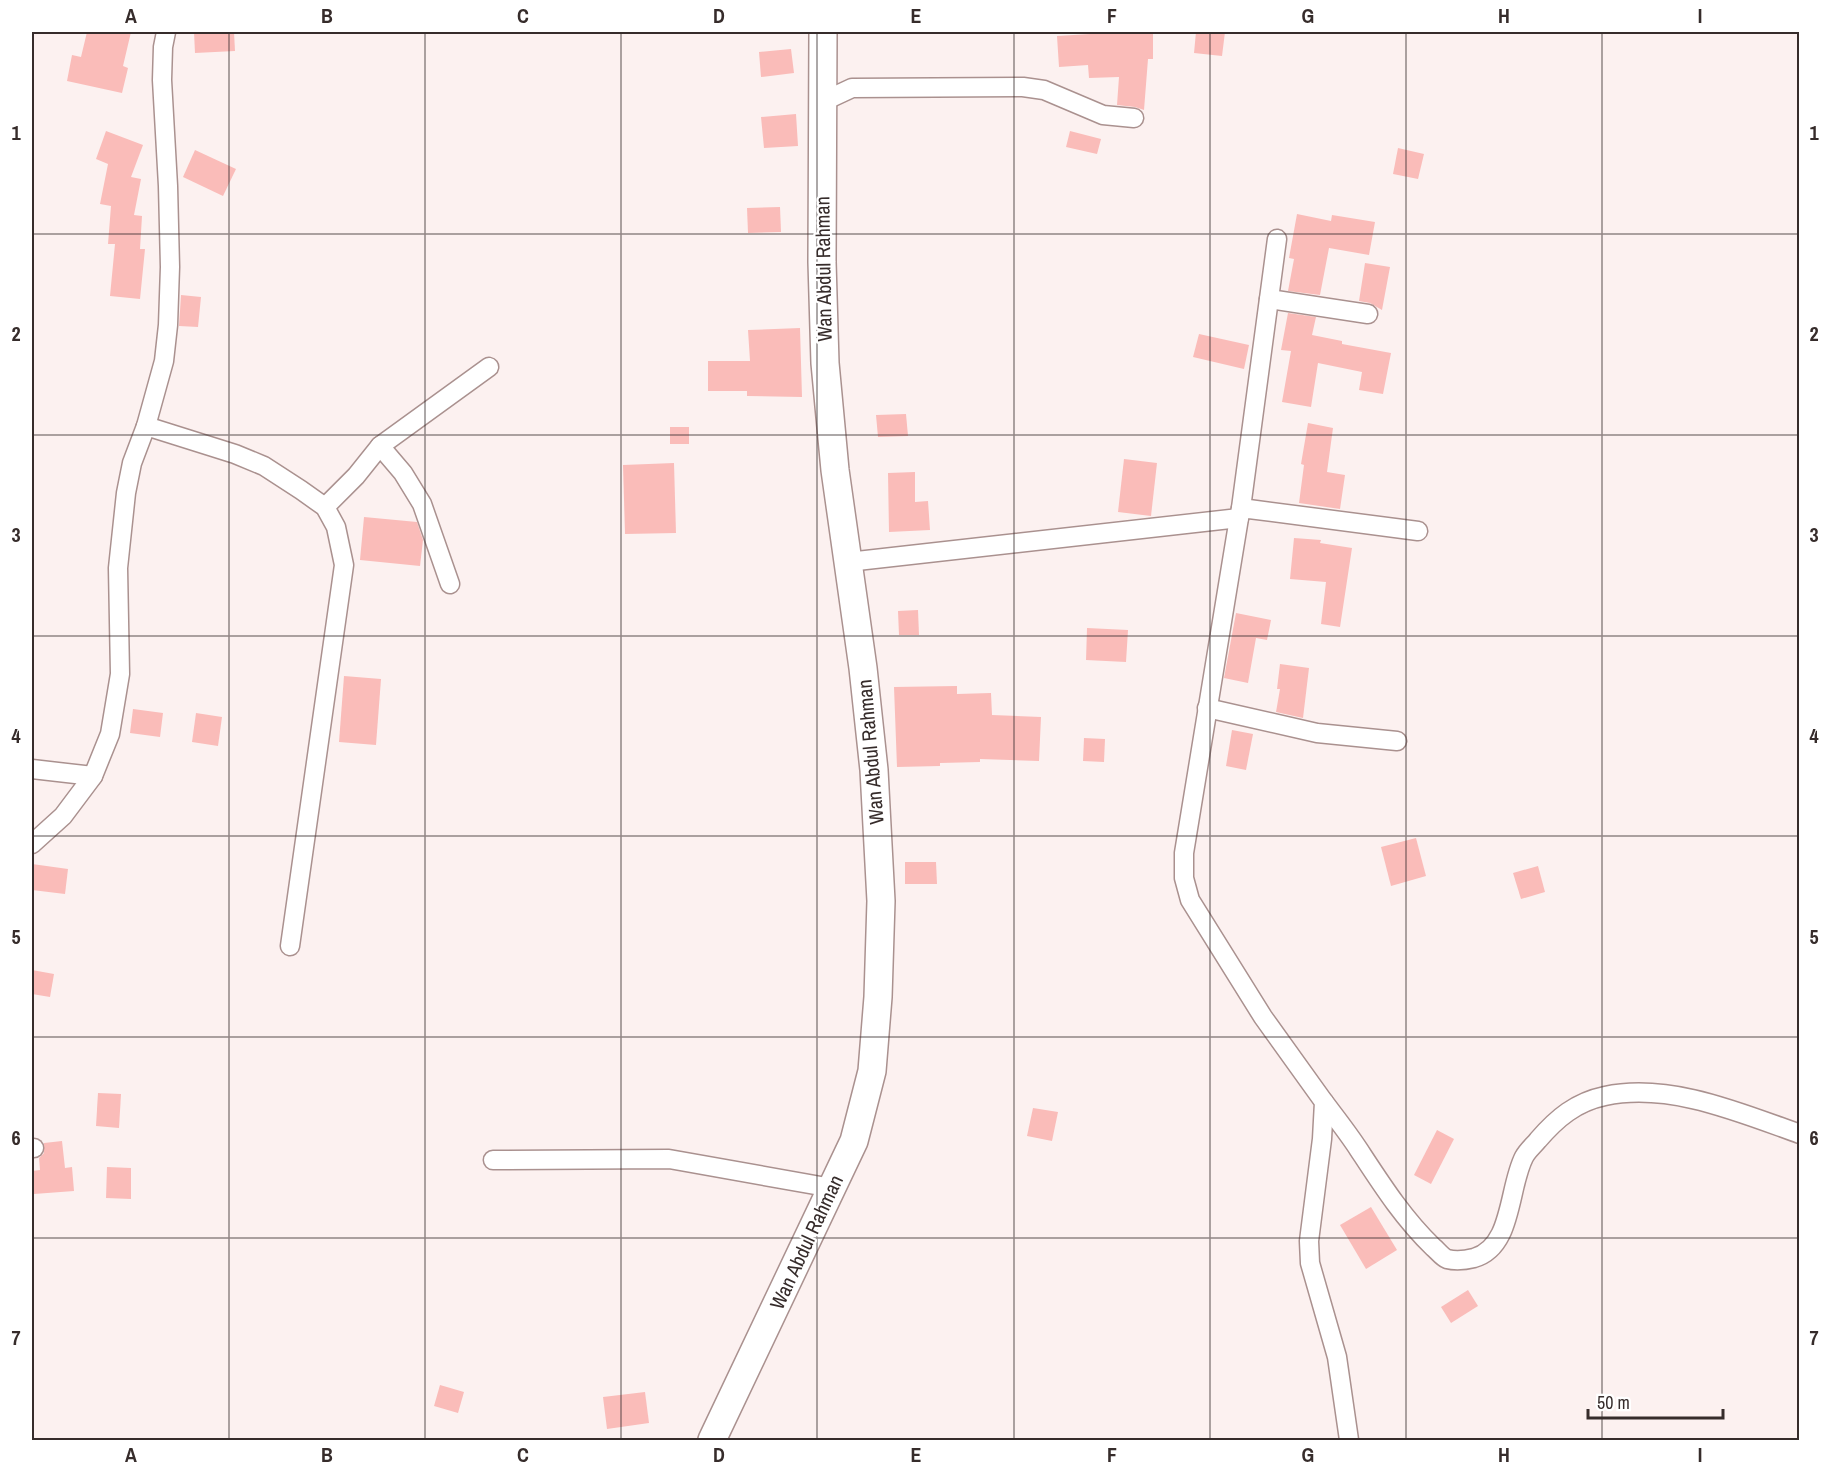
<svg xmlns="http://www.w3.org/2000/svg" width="1831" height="1472" viewBox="0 0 1831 1472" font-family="'Archivo Narrow',sans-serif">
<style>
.building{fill:#fabcb9}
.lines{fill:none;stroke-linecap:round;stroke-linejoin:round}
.street-casing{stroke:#aa918f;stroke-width:21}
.secondary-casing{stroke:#aa918f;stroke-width:30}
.street{stroke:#fff;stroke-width:18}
.secondary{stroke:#fff;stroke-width:27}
.grid{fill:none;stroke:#362c2b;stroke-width:1.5;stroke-opacity:0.55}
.labels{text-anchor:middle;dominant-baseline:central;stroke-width:4.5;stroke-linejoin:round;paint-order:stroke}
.street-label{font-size:20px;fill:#362c2b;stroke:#fff}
.neatline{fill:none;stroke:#362c2b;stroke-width:2}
.grid-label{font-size:20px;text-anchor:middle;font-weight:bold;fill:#362c2b}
</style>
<rect width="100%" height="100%" fill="#fcf1f0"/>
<g class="building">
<polygon points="87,32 131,32 123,66 128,68 122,93 67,81 72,55 81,57"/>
<polygon points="194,32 234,32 235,51 195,53"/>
<polygon points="1089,32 1153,32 1153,59 1148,59 1144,110 1135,107 1117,105 1119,77 1089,78 1088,65 1059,67 1057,36 1090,34"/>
<polygon points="1196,32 1225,32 1222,56 1194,53"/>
<polygon points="791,49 794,73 761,77 759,52"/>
<polygon points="796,114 798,146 764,148 761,117"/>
<polygon points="106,131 143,145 131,177 141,179 134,215 142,216 140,249 145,249 140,299 110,296 115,244 108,244 111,206 100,204 108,164 96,159"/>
<polygon points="1070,131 1101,139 1097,154 1066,147"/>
<polygon points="1398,148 1424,154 1418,179 1393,174"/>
<polygon points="195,150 236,169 223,196 183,177"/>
<polygon points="780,207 781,232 748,233 747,208"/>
<polygon points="1297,214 1331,221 1332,215 1375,222 1369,255 1329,248 1320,295 1288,291 1294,259 1289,258"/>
<polygon points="1365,263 1390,267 1382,310 1370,303 1359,301"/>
<polygon points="181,295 201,297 198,327 179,326"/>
<polygon points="1288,313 1316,317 1312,335 1342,341 1342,344 1391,353 1383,394 1359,390 1362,372 1318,363 1311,407 1282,402 1291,351 1281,350"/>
<polygon points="800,328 802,397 747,396 747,391 708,391 708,361 750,361 748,330"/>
<polygon points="1199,334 1249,345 1244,369 1193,357"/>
<polygon points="906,414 908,436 878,437 876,415"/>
<polygon points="1308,423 1333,428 1327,472 1345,475 1340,509 1299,503 1304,465 1301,464"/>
<rect x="670" y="427" width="19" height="17"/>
<polygon points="1124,459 1157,463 1151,516 1118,512"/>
<polygon points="674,463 676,533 625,534 623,465"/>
<polygon points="915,472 915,502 928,501 930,530 889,532 888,473"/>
<polygon points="364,517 417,522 423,540 420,566 360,560"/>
<polygon points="1294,538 1321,540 1320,543 1352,548 1340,627 1321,624 1326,582 1290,579"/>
<polygon points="918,610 919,635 899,635 898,611"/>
<polygon points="1236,613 1271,620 1267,640 1256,638 1248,683 1224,678"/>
<polygon points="1087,628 1128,630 1126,662 1086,660"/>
<polygon points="1280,664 1309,668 1303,718 1276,712 1280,689 1277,689"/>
<polygon points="344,676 381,679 376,745 339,742"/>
<polygon points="957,686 957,694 991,693 992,715 1041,717 1039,761 980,759 980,762 940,763 940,766 897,767 894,687"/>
<polygon points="133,709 163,713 160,737 130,733"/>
<polygon points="196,713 222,717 218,746 192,742"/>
<polygon points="1232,730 1253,734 1246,770 1226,766"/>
<polygon points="1084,738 1105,739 1104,762 1083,761"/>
<polygon points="1416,838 1426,876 1391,886 1381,847"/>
<polygon points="905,862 936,862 937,884 905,884"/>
<polygon points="32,864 68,869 65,894 32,890"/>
<polygon points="1538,866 1545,892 1521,899 1513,873"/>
<polygon points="32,970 54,974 50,997 32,994"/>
<polygon points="98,1093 121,1094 119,1128 96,1126"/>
<polygon points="1033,1108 1058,1112 1052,1141 1027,1136"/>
<polygon points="1437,1130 1454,1139 1431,1184 1414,1175"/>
<polygon points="62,1141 65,1168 72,1167 74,1191 34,1194 32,1171 40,1170 39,1158 44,1153 44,1143"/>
<polygon points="107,1167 131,1168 131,1199 106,1198"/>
<polygon points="1371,1207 1397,1250 1366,1269 1340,1225"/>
<polygon points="1468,1290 1478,1306 1451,1323 1441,1307"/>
<polygon points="440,1385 464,1392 458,1413 434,1406"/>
<polygon points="645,1392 649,1423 607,1429 603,1397"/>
</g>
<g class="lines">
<defs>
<g id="street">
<polyline points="822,102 852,88 1023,87 1044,90 1103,115 1134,118"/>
<polyline points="1269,299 1368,314"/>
<polyline points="146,426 235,454 264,466 301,490 325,507 336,527 344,565 290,946"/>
<polyline points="380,446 403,473 422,504 450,584"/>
<polyline points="325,507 356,476 380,446 489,367"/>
<polyline points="1241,508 1277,239"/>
<polyline points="1239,518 1184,853 1184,878 1190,900 1263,1017 1324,1102 1322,1139 1309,1241 1310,1263 1337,1357 1349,1440"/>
<polyline points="848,562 1239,518 1241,508 1418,531"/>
<polyline points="1207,708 1317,733 1397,741"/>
<polyline points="32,769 93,776"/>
<polyline points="32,844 63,816 93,776 110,734 120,674 118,568 126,493 132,463 146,426 164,361 168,325 170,267 168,186 162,80 163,47 166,32"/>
<path d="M1324,1102C1336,1118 1348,1133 1359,1150C1382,1185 1403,1218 1433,1247C1437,1250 1442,1257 1447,1259C1455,1261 1466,1260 1474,1258C1513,1247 1508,1188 1524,1157C1527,1151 1534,1145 1538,1140C1557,1118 1576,1102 1605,1096C1669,1082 1741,1113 1800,1134"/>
<polyline points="32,1148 34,1148"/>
<polyline points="493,1160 669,1159 832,1188"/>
</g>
<polyline id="secondary" points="712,1440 854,1141 872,1071 878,997 881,901 874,770 863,668 835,470 825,363 822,262 823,32"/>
</defs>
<use href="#street" class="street-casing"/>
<use href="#secondary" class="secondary-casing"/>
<use href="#street" class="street"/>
<use href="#secondary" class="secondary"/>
</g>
<path class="grid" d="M229,32V1440M425,32V1440M621,32V1440M817,32V1440M1014,32V1440M1210,32V1440M1406,32V1440M1602,32V1440M32,234H1800M32,435H1800M32,636H1800M32,836H1800M32,1037H1800M32,1238H1800"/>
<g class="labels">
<g class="street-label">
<text transform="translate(823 269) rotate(-91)">Wan Abdul Rahman</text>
<text transform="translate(870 752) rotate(-95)">Wan Abdul Rahman</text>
<text transform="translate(806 1242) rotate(-65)">Wan Abdul Rahman</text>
</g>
</g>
<rect width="1831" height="1472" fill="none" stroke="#ffffff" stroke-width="66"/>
<path d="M1588 1409v9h135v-9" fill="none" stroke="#362c2b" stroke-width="3"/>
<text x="1597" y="1409" font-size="18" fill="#362c2b" stroke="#ffffff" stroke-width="4.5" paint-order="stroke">50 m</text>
<rect x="33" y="33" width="1765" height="1406" class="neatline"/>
<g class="grid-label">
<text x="131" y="23">A</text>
<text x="327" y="23">B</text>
<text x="523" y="23">C</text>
<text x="719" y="23">D</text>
<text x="916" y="23">E</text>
<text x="1112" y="23">F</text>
<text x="1308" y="23">G</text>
<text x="1504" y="23">H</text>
<text x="1700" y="23">I</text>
<text x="16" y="140">1</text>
<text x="1814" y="140">1</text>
<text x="16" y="341">2</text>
<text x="1814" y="341">2</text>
<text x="16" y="542">3</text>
<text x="1814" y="542">3</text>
<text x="16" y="743">4</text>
<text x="1814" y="743">4</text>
<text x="16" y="944">5</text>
<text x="1814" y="944">5</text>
<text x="16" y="1145">6</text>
<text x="1814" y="1145">6</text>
<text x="16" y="1345">7</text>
<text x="1814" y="1345">7</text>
<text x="131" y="1462">A</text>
<text x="327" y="1462">B</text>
<text x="523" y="1462">C</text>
<text x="719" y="1462">D</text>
<text x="916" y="1462">E</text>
<text x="1112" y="1462">F</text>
<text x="1308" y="1462">G</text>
<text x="1504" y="1462">H</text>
<text x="1700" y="1462">I</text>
</g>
</svg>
